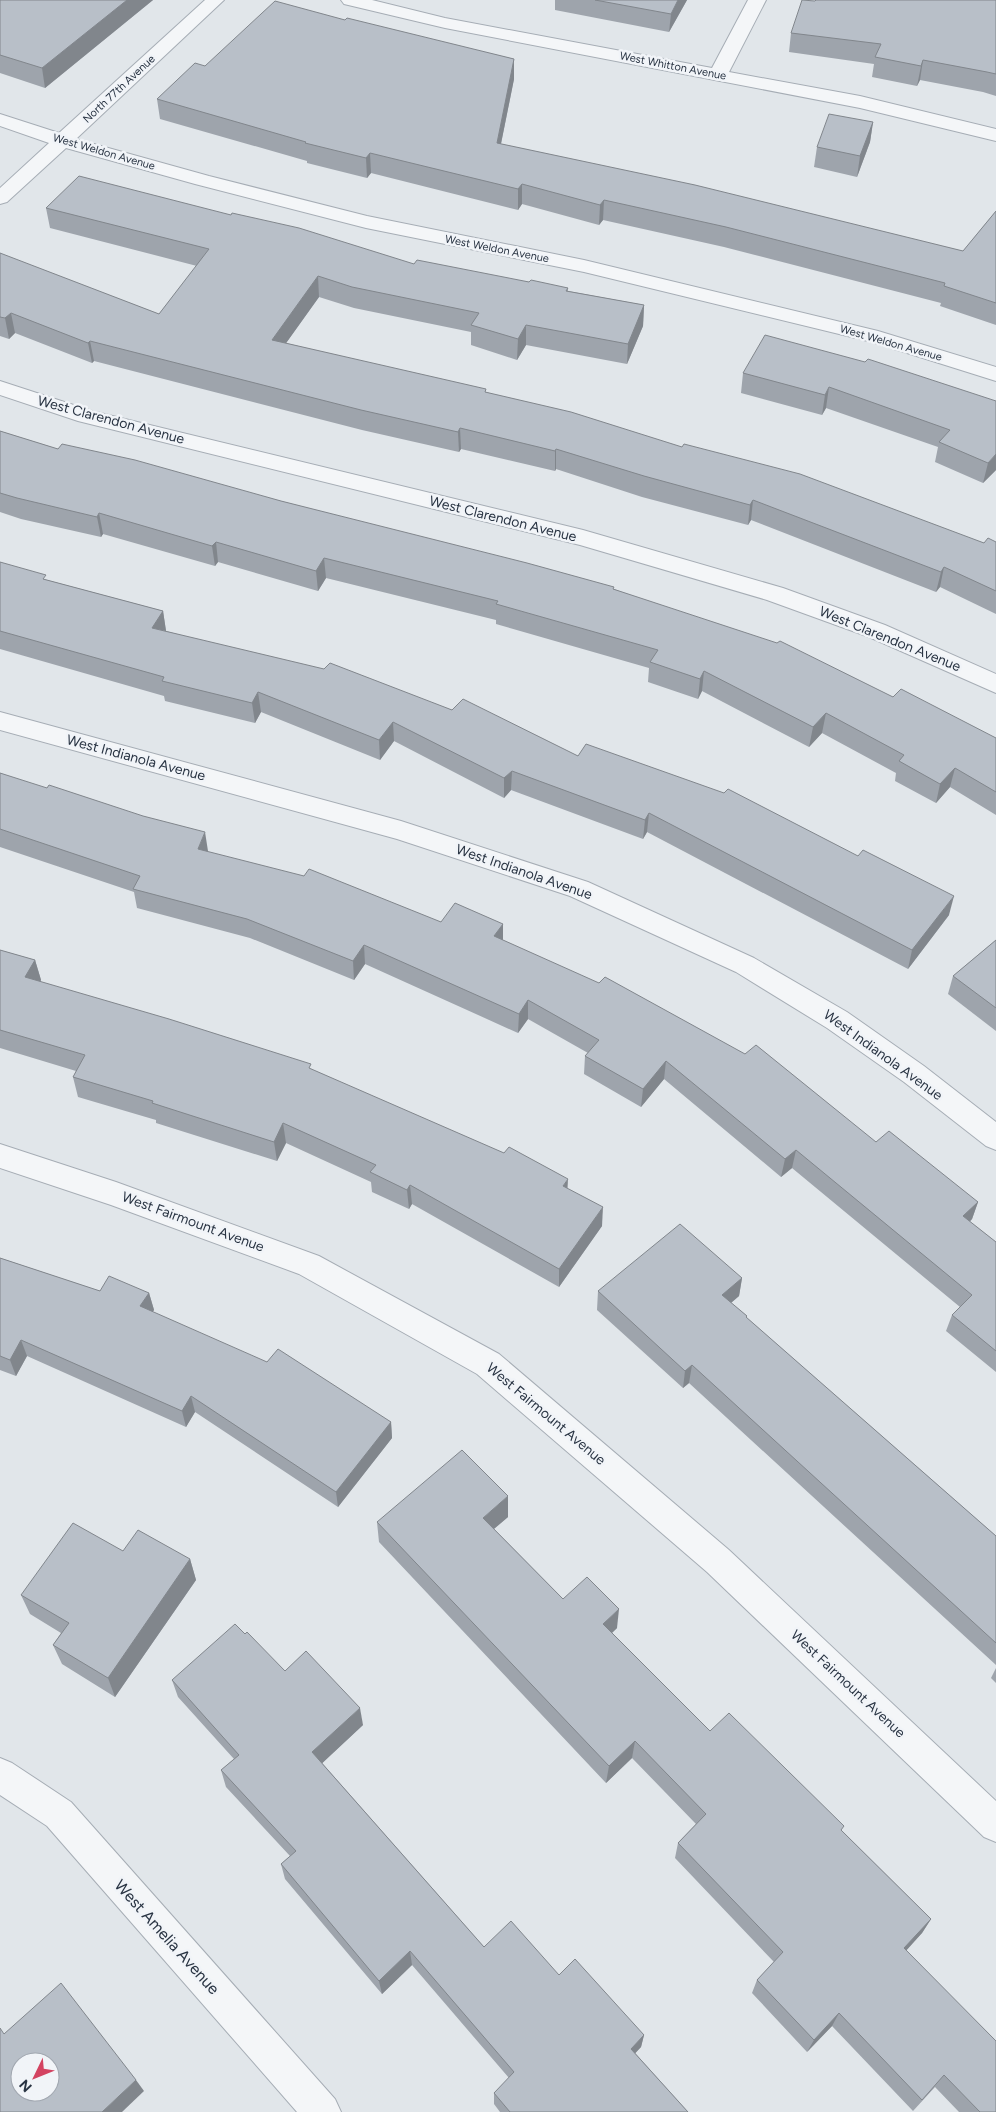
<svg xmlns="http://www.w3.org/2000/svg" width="996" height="2112" viewBox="0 0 996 2112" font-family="Figtree,sans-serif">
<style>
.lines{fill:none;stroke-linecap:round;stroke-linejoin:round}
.minor-casing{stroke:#a6adb5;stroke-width:2}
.minor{fill:#f4f6f8;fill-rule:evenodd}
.wall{fill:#9ea4ac}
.shaded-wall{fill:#81868c}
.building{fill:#b8bfc8;stroke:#81868c;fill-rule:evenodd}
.labels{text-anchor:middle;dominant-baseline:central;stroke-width:5;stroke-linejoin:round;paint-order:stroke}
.far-street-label{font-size:11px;fill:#293443;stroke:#f1f4f8}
.street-label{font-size:14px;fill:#293443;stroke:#f1f4f8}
.near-street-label{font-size:16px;fill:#293443;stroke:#f1f4f8}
</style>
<rect width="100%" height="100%" fill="#e1e6ea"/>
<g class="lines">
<defs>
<g id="minor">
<polygon points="205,0 224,0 76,139 209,176 367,216 584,260 878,331 996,367 996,381 872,342 584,272 366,228 195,184 66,148 7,202 0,204 0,188 49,143 0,126 0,114 59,133"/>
<polygon points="341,0 372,0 445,18 712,68 748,0 766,0 729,72 860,96 996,129 996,141 860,108 445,28 344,4"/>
<polygon points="0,381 92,411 583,530 783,588 885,625 996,674 996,693 869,637 767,600 580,545 78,421 0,395"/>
<polygon points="0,712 401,821 588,882 754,958 847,1012 924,1066 996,1122 996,1150 986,1146 904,1082 827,1028 736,972 570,896 397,839 0,730"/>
<polygon points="0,1144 116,1182 319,1256 499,1354 729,1550 996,1801 996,1842 984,1837 707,1572 477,1374 299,1274 111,1205 0,1168"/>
<polygon points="0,1758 12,1763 71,1802 335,2099 341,2112 297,2112 47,1826 0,1795"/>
</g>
</defs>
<use href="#minor" class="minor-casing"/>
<use href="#minor" class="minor"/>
</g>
<g class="wall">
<polygon points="0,0 153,0 45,88 0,73"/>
<polygon points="555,0 687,0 669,32 555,10"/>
<polygon points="996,0 996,96 983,92 920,80 917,86 872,77 874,64 789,52 791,33 815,1"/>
<polygon points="345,20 514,59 514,79 501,144 963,251 996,211 996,325 940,306 941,303 724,247 603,220 599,225 522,204 518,210 371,173 367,178 307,163 307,161 160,119 157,99 205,66"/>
<polygon points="873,122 870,142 857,177 814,167 817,147"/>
<polygon points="46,208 568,288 568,291 644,305 643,326 627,364 526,345 517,360 471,345 471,332 354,308 319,297 286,343 486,392 984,543 996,542 996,614 940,587 936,592 751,520 748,525 642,497 556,469 555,471 461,449 459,452 362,430 94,361 92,363 15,333 9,339 0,336 0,254 159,314 197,266 50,228"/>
<polygon points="868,359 996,470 983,483 935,462 938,447 826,408 822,415 741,393 743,373 865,362"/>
<polygon points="0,431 58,449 281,501 614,589 893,697 996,738 996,815 950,787 936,803 895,781 896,773 822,733 809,747 702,691 698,699 648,682 649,668 496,624 496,620 326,578 318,591 218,562 215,566 103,534 101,537 21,519 0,512"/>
<polygon points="0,562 47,580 163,611 166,631 452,710 578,756 949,915 908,969 647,832 643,839 511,790 504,798 394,741 380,760 261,712 255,723 165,701 164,696 0,649"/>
<polygon points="0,773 208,851 208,852 441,922 503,924 503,940 876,1142 978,1202 972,1219 970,1222 996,1242 996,1372 946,1331 952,1315 960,1307 792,1168 781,1177 664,1079 641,1107 584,1074 585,1056 588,1053 528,1019 518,1033 365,964 354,980 250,938 137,908 134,892 0,847"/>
<polygon points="996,940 996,1031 948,994 953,976"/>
<polygon points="0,950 35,960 41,980 40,982 311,1069 567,1188 602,1226 559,1287 412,1204 409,1209 372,1192 371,1182 286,1143 277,1161 156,1123 156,1120 78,1097 73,1077 76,1071 0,1048 0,1049"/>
<polygon points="0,1258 100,1291 149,1293 154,1310 152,1312 391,1422 392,1438 338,1507 195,1412 186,1427 27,1356 16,1376 0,1370"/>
<polygon points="742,1278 739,1296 731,1303 747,1316 747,1318 996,1536 996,1665 689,1383 683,1388 597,1310 598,1291"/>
<polygon points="508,1517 494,1529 563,1599 617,1628 612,1633 710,1731 842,1831 931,1919 922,1933 906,1950 996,2112 959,2112 935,2087 913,2111 832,2026 807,2052 752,1993 757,1980 774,1962 675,1858 678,1843 696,1824 632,1758 606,1783 379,1542 377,1522"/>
<polygon points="190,1559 196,1580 115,1697 62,1664 53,1645 61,1633 30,1614 21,1595"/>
<polygon points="996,1668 996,1683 991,1678"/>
<polygon points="285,1671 363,1725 322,1763 484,1947 559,1975 644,2035 641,2047 635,2053 688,2112 500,2112 494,2104 494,2093 509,2078 412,1965 382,1994 285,1879 281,1864 290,1856 226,1787 221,1770 234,1759 178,1697 172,1680"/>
</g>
<g class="shaded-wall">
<polygon points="127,0 153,0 45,88 42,68"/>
<polygon points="678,0 687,0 669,32 671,14"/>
<polygon points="514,59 514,79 497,163 497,143"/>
<polygon points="923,60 920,80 917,86 921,66"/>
<polygon points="873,122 870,142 857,177 860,156"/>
<polygon points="370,153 371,173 367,178 366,158"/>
<polygon points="522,184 522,204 518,210 518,189"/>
<polygon points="604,200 603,220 599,225 600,205"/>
<polygon points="318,276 319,297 274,360 272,340"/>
<polygon points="644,305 643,326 627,364 628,344"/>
<polygon points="11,313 15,333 9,339 5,318"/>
<polygon points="526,325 526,345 517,360 518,339"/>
<polygon points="90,341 94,361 92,363 88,343"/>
<polygon points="829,387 826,408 822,415 825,395"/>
<polygon points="460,428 461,449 459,452 458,432"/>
<polygon points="556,449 556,469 555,471 555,451"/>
<polygon points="996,454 996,470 983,483 988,463"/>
<polygon points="753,500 751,520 748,525 750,505"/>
<polygon points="99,513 103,534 101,537 97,517"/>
<polygon points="216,542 218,562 215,566 212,546"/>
<polygon points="324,558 326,578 318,591 316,571"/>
<polygon points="944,567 940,587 936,592 941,572"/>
<polygon points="163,611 166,631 152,628"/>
<polygon points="704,671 702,691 698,699 700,679"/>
<polygon points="258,692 261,712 255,723 252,703"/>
<polygon points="826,713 822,733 809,747 813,727"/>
<polygon points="393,722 394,741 380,760 379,740"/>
<polygon points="955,768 950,787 936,803 940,784"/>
<polygon points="512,771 511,790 504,798 504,778"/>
<polygon points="649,813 647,832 643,839 645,820"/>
<polygon points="205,832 208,851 201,868 198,849"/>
<polygon points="954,896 949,915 908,969 912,950"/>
<polygon points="503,924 503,943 494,936"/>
<polygon points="364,945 365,964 354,980 353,961"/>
<polygon points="35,960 41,980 31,998 25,977"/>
<polygon points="528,1000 528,1019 518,1033 519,1014"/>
<polygon points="666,1061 664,1079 641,1107 643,1089"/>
<polygon points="283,1123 286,1143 277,1161 274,1142"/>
<polygon points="796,1150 792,1168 781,1177 785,1159"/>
<polygon points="568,1179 567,1198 563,1186"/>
<polygon points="410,1185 412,1204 409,1209 407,1190"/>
<polygon points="978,1202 972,1219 957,1233 963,1216"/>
<polygon points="603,1207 602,1226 559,1287 559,1269"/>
<polygon points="742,1278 739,1296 719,1313 722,1295"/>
<polygon points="149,1293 154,1310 145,1323 140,1306"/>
<polygon points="21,1340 27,1356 16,1376 10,1360"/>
<polygon points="692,1365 689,1383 683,1388 685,1371"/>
<polygon points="191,1396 195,1412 186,1427 182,1411"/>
<polygon points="391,1422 392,1438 338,1507 336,1492"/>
<polygon points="508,1496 508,1517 483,1538 483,1518"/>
<polygon points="190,1559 196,1580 115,1697 108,1678"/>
<polygon points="619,1609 617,1628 601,1643 603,1624"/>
<polygon points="360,1708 363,1725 316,1769 312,1752"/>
<polygon points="635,1741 632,1758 606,1783 609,1766"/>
<polygon points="931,1919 922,1933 896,1962 904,1948"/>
<polygon points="410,1951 412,1965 382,1994 379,1981"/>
<polygon points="839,2013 832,2026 807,2052 814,2040"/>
<polygon points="644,2035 641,2047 628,2061 631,2049"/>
<polygon points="136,2080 144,2091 122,2112 102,2112"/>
</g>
<g class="building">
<polygon points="0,0 127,0 42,68 0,55"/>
<polygon points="595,0 678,0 671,14"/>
<polygon points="802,0 815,1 816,0 996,0 996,74 987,72 923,60 921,66 875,57 881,44 791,33"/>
<polygon points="275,1 345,20 347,18 514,59 497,143 695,185 963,251 996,211 996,303 944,286 945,283 726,227 604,200 600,205 522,184 518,189 370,153 366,158 305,143 306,142 157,99 195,63 205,66"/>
<polygon points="829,114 873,122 860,156 817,147"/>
<polygon points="79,176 231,215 232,213 299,228 414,264 417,260 529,282 531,280 568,288 566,291 644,305 628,344 526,325 518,339 471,325 479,313 352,287 318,276 272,340 486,389 485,392 571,412 682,447 684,444 800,474 984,543 988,538 996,542 996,591 944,567 941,572 753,500 750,505 644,476 556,449 555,451 460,428 458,432 361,410 90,341 88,343 11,313 5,318 0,317 0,253 159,314 209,249 46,208"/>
<polygon points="765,335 865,362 868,359 996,401 996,454 988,463 939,442 950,430 829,387 825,395 743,373"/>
<polygon points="0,431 58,449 62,444 135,460 281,501 527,563 614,587 613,589 777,643 780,641 893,697 901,689 996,738 996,792 955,768 940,784 899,761 904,755 826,713 813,727 704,671 700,679 650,662 658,650 496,604 498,601 324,558 316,571 216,542 212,546 99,513 97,517 17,498 0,493"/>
<polygon points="0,562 46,575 43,579 163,611 152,628 324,669 330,663 452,710 463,699 578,756 586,744 724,793 728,789 858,856 863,850 954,896 912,950 649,813 645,820 512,771 504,778 393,722 379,740 258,692 252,703 162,681 164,677 0,631"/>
<polygon points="0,773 47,788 49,785 143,816 205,832 198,849 304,876 309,869 441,922 455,903 503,924 494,936 599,983 605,977 745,1054 756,1045 876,1142 889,1131 978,1202 963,1216 996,1242 996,1351 952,1315 972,1295 796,1150 785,1159 666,1061 643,1089 585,1056 599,1040 528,1000 519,1014 364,945 353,961 247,919 133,889 140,876 0,829"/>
<polygon points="996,940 996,1008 953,976"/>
<polygon points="0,950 35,960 25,977 169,1019 311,1064 309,1068 504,1153 509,1147 568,1179 563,1186 603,1207 559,1269 410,1185 407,1190 370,1172 376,1165 283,1123 274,1142 152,1103 153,1101 73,1077 85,1055 0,1030"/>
<polygon points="680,1224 742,1278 722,1295 747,1316 746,1317 996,1536 996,1643 692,1365 685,1371 598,1291"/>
<polygon points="0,1258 100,1291 109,1276 149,1293 140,1306 267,1362 278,1349 391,1422 336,1492 191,1396 182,1411 21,1340 10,1360 0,1356"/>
<polygon points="462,1450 508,1496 483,1518 563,1599 587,1577 619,1609 603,1624 710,1731 729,1713 844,1826 841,1830 931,1919 904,1948 996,2041 996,2112 980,2112 944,2075 922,2100 839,2013 814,2040 757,1980 783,1952 678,1843 706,1814 635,1741 609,1766 377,1522"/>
<polygon points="73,1523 123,1551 138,1530 190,1559 108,1678 53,1645 69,1623 21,1595"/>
<polygon points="235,1624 245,1634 247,1632 285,1671 306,1651 360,1708 312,1752 484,1947 511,1921 559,1975 575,1959 644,2035 631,2049 688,2112 510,2112 494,2093 514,2072 410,1951 379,1981 281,1864 296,1851 221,1770 239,1755 172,1680"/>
<path d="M61,1983L136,2080L102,2112H0V2028L4,2034ZM20,2062H50V2092H20Z"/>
</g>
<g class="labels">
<g class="far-street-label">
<text transform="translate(673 66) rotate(11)">West Whitton Avenue</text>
<text transform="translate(119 89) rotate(-43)">North 77th Avenue</text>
<text transform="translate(104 152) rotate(16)">West Weldon Avenue</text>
<text transform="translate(497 249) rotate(11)">West Weldon Avenue</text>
<text transform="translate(891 343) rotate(16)">West Weldon Avenue</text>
</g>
<g class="street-label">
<text transform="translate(111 420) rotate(15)">West Clarendon Avenue</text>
<text transform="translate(503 519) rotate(14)">West Clarendon Avenue</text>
<text transform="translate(890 639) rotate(22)">West Clarendon Avenue</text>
<text transform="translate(136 758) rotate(15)">West Indianola Avenue</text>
<text transform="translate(524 872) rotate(19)">West Indianola Avenue</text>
<text transform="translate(883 1055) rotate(36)">West Indianola Avenue</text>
<text transform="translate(193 1222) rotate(20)">West Fairmount Avenue</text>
<text transform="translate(546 1414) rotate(40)">West Fairmount Avenue</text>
<text transform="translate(848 1684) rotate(43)">West Fairmount Avenue</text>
</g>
<g class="near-street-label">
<text transform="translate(167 1937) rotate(48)">West Amelia Avenue</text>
</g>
</g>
<g transform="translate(35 2077) rotate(227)"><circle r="24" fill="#f1f4f8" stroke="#a1a7b0"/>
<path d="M0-4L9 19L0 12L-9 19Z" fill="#d34361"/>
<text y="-8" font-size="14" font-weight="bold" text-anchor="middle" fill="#293443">N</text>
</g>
</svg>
